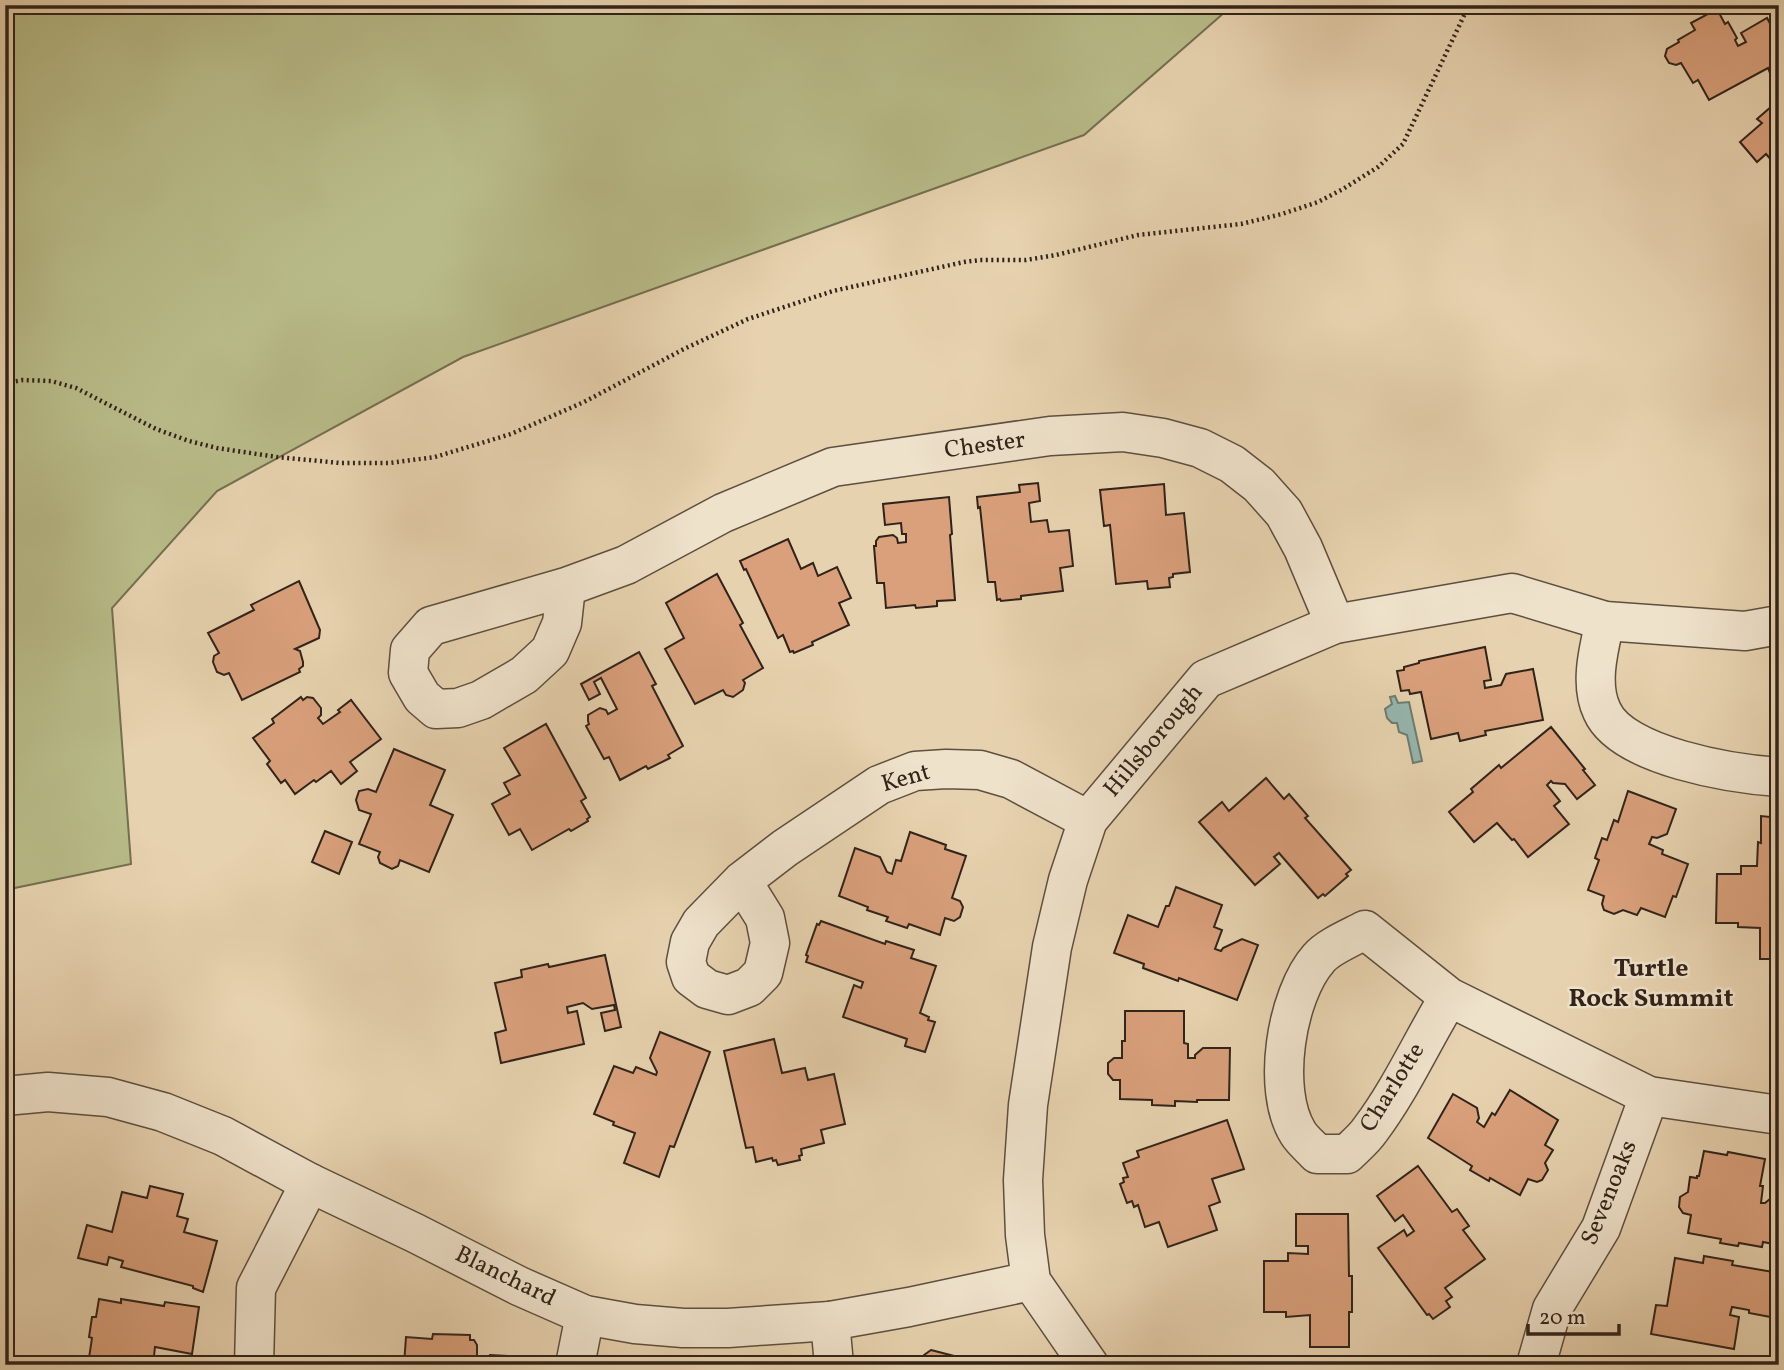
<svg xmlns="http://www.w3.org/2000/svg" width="1784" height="1370" viewBox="0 0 1784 1370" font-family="Vollkorn,serif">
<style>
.green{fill:#b8bb88;stroke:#746f51;stroke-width:2}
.water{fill:#97b7af;stroke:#6e7c73;stroke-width:2}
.building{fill:#d9a07b;stroke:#31231a;stroke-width:2}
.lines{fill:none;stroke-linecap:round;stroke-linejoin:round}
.minor-casing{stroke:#5e4f3f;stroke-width:41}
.path{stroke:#31231a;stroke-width:4.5;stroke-dasharray:2 3.5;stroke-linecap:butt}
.minor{stroke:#efe2cb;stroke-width:38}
.labels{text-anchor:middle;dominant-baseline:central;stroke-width:5;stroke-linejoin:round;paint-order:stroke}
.street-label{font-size:24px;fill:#31231a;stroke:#efe2cb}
.neighbourhood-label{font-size:26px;font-weight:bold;fill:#31231a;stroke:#efe2cb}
</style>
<rect width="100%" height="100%" fill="#e7d2af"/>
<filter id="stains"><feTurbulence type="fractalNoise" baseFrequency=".00286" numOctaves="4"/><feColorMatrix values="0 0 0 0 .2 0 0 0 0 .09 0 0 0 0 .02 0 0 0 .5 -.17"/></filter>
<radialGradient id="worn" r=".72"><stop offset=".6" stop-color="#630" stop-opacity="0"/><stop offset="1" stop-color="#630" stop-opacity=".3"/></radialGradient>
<polygon class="green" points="5,5 1233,5 1084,135 463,357 217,491 112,608 131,864 5,890"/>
<polygon class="water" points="1395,696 1398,703 1409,702 1422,761 1413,763 1407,735 1399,732 1397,723 1392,723 1387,718 1385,709 1392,704 1390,697"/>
<g class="building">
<polygon points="1717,9 1725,24 1728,22 1737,38 1735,40 1738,46 1746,42 1741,33 1767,18 1779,40 1779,68 1770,73 1768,68 1709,100 1698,80 1693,83 1681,63 1676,65 1669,63 1665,56 1667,49 1679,42 1678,40 1695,30 1691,23"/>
<polygon points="1779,100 1779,169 1766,154 1757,162 1740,142 1762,123 1757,119"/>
<polygon points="1038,483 1040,501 1029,503 1031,522 1047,520 1049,532 1069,530 1073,566 1060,568 1063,591 1021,596 1021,599 1001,601 1000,599 997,600 995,582 988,582 980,507 978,508 977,497 1020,492 1019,485"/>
<polygon points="1164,484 1166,515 1184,513 1190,572 1173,574 1173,577 1169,578 1170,587 1148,589 1147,581 1116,584 1110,525 1104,526 1100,490"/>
<polygon points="949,497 952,534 950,535 955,600 937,601 937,606 916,608 915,605 886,608 884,583 877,583 874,546 876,546 876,541 879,537 893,535 897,538 898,543 906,542 906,534 902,534 901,523 885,525 883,504"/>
<polygon points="788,539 801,569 813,563 818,576 837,567 851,598 839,603 849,625 812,642 813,645 794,653 793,651 790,652 783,635 778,638 746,569 744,570 740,561"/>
<polygon points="717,574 743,623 740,625 763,668 743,680 745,683 743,690 733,697 726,695 723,690 695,704 665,649 684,638 666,603"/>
<polygon points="299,581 320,630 319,638 295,649 300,651 303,662 303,666 299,669 300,672 242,700 229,673 224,675 217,672 213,662 214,656 219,653 208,633 254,610 251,605"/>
<polygon points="1485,647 1491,680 1484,681 1485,688 1501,685 1506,674 1533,669 1543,720 1485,731 1486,735 1460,741 1458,733 1431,739 1421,692 1410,694 1409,690 1401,691 1397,671 1404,670 1404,667 1419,663 1419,661"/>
<polygon points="639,652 656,684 652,686 683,746 668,755 670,758 648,769 646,766 620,780 609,757 604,759 586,726 589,724 588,721 588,715 600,708 606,710 608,714 617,709 601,678 594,682 600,694 589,700 581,684"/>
<polygon points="301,697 303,700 307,697 313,698 321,708 321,715 318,718 323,724 340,712 338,710 351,700 381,739 350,762 357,771 341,784 331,771 316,782 314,780 295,794 285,780 281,783 267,764 270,761 253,738 274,723 272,719"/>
<polygon points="546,724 586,798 581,801 590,817 587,819 588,821 571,831 569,829 532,850 520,829 509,835 492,804 510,794 504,783 520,775 504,748"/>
<polygon points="1551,727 1585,769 1583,770 1595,785 1577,799 1565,784 1553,783 1551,781 1547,785 1560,801 1554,806 1569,824 1528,857 1514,839 1512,840 1497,823 1474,842 1449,812 1473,792 1471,789 1499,765 1501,768"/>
<polygon points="394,749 445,770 430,805 453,815 429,872 400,860 398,866 392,869 380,863 378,857 380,852 359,844 371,814 359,810 356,800 359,791 368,789 376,792"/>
<polygon points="1266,778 1284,799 1289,794 1308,816 1305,818 1351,870 1346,874 1348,876 1325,896 1323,894 1318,898 1279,853 1274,857 1280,864 1255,885 1199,822 1222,802 1229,811"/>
<polygon points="1628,791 1676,809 1667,834 1657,838 1652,837 1649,844 1663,850 1662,854 1688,864 1676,897 1673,896 1665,917 1641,908 1637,915 1623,910 1614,914 1604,910 1602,904 1604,896 1588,890 1599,860 1595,858 1602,838 1607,840 1614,820 1618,822"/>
<polygon points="1770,814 1779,814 1779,959 1760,959 1760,928 1738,927 1738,923 1716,923 1717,874 1741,874 1741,866 1757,866 1758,842 1761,843 1761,816 1770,817"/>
<polygon points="325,831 352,842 339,874 312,862"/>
<polygon points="910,832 946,845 945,849 966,856 952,898 960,901 963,907 960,917 954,921 945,918 940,935 909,924 907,928 886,921 888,917 867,910 868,907 839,896 855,848 880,857 887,872 892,874 896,860 901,861"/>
<polygon points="1176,887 1222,905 1214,927 1222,930 1215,949 1221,951 1223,948 1242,939 1258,945 1237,1000 1179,978 1178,981 1143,968 1144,964 1114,953 1128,915 1158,927 1166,906 1169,906"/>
<polygon points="821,921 885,944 886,941 914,950 911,958 936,966 920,1013 929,1017 928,1020 935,1022 925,1052 905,1046 907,1039 843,1017 854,985 861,988 863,982 806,962 808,956 806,955 817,924 819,925"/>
<polygon points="605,955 621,1027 605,1031 601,1013 615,1010 614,1005 592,1009 583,1003 567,1007 568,1013 577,1011 584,1044 501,1063 495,1033 506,1030 495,983 522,977 521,970 548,964 549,967"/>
<polygon points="1125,1011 1184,1011 1184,1043 1188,1044 1188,1058 1195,1058 1195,1055 1203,1048 1230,1048 1229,1100 1197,1100 1197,1102 1175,1101 1175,1106 1152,1105 1152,1100 1120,1099 1120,1080 1113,1080 1108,1074 1108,1063 1114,1058 1122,1058 1122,1041 1125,1041"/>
<polygon points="660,1032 710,1052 674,1147 670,1146 659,1177 624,1163 635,1133 613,1125 614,1122 594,1114 614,1066 633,1073 636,1067 656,1075 657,1072 650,1058"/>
<polygon points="774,1039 782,1073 805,1068 808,1080 834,1074 845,1124 821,1130 824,1143 801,1149 802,1155 799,1156 800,1160 778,1165 776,1160 773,1161 772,1158 756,1162 753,1147 746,1148 724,1051"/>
<polygon points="1510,1090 1558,1120 1545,1145 1553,1150 1545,1163 1548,1170 1542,1180 1537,1182 1528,1179 1520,1195 1490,1178 1489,1181 1470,1170 1472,1166 1428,1138 1453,1094 1477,1108 1479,1118 1477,1122 1484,1127 1492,1113 1495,1115"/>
<polygon points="1227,1120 1244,1169 1212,1179 1220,1202 1209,1206 1217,1230 1168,1247 1159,1222 1145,1227 1138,1205 1134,1207 1132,1201 1127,1203 1120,1184 1124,1182 1123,1178 1128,1177 1123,1163 1139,1157 1137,1151"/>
<polygon points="1704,1151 1727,1155 1728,1152 1765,1159 1760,1186 1763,1186 1761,1203 1765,1203 1776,1194 1779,1195 1779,1248 1777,1247 1778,1245 1763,1242 1762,1247 1739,1243 1738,1246 1720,1243 1721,1239 1688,1233 1691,1215 1683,1213 1679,1207 1680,1197 1688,1192 1690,1177 1697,1178 1697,1176 1699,1176"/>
<polygon points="1418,1166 1452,1212 1457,1209 1469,1226 1463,1230 1485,1259 1445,1288 1452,1297 1446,1301 1450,1307 1433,1319 1429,1314 1427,1315 1378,1248 1404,1230 1407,1236 1414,1231 1403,1215 1395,1221 1377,1196"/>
<polygon points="150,1186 183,1194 177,1216 188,1219 184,1232 217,1241 203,1292 193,1288 193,1286 121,1267 123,1261 109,1257 107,1265 78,1258 87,1225 112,1232 122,1192 147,1198"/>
<polygon points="1296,1214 1348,1214 1349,1276 1352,1276 1352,1312 1349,1312 1349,1347 1310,1347 1310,1315 1286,1317 1286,1312 1264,1312 1264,1261 1288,1261 1288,1253 1308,1254 1308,1246 1296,1246"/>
<polygon points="1704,1256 1733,1261 1732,1265 1779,1273 1779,1316 1777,1315 1776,1318 1749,1313 1749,1310 1732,1307 1730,1315 1739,1317 1734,1349 1651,1334 1656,1305 1667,1306 1675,1258 1703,1263"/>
<polygon points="99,1299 121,1303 121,1299 164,1306 165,1302 199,1307 192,1354 155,1347 154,1356 158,1357 162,1363 161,1365 88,1365 92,1338 89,1337 92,1317 96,1317"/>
<polygon points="433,1334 470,1335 470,1340 474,1340 477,1345 477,1358 471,1362 468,1362 468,1365 404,1365 406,1337 432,1339"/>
<polygon points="931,1350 989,1365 922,1365 924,1355"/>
<polygon points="490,1355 507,1356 506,1365 489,1365"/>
</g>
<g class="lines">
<defs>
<g id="minor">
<polyline points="566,587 562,623 550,651 524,675 481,700 458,708 436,709 422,697 408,673 410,650 431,626 566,587 626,565 723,513 833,467 1050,436 1123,432 1163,438 1200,448 1232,464 1259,485 1284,513 1303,548 1335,624"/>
<path d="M1605,621C1599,648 1589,684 1602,711C1622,757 1734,774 1779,777"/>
<polyline points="742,881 765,918 770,943 763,973 749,987 728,995 707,989 691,977 686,962 690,942 701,923 742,881 785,848 879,785 915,771 946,769 980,770 1011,779 1088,820"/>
<path d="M1449,997C1422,1041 1401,1089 1370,1130C1364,1139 1355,1146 1347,1154H1317C1311,1147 1303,1141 1298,1133C1271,1090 1286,995 1319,958C1328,947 1352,937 1365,930L1449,997L1649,1096L1779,1115"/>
<polyline points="5,1096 48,1092 108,1097 163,1112 223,1136 310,1183 415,1233 519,1286 585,1315 635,1324 683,1328 728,1328 830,1321 909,1307 1031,1281"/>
<polyline points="830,1321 834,1365"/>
<polyline points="254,1365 256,1288 310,1183"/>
<polyline points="575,1365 585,1315"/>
<polyline points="1089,1365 1031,1281 1025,1235 1023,1180 1028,1105 1052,947 1068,880 1088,820 1206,679 1335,624 1512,593 1605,621 1745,631 1779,625"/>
<polyline points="1536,1365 1552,1309 1601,1228 1649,1096"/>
</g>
</defs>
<use href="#minor" class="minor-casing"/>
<polyline class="path" points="5,383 23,380 51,381 76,388 156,429 189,441 217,448 277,457 340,463 389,463 435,457 511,434 584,402 684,349 748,319 833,291 964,262 980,260 1026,260 1056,255 1138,235 1241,224 1282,214 1318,202 1343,189 1378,167 1403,144 1469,5"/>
<use href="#minor" class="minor"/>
</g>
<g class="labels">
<g class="street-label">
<text transform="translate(985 446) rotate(-8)">Chester</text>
<text transform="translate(1154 741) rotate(-50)">Hillsborough</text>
<text transform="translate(906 779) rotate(-16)">Kent</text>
<text transform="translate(1393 1088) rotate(-58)">Charlotte</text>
<text transform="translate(1610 1193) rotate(-68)">Sevenoaks</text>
<text transform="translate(505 1277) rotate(26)">Blanchard</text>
</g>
<g class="neighbourhood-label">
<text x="1651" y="969">Turtle<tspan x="1651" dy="30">Rock Summit</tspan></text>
</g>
</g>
<rect width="1784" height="1370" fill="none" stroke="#e7d2af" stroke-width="28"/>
<rect x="7" y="7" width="1770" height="1356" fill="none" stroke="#31231a" stroke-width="3.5"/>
<rect x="14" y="14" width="1756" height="1342" fill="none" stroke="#31231a" stroke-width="2"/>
<path d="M1528 1324v10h91v-10" fill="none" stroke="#31231a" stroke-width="3.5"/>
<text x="1539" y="1324" font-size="21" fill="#31231a" stroke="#efe2cb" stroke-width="5" paint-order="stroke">20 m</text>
<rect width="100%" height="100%" filter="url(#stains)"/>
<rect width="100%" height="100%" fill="url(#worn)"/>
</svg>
